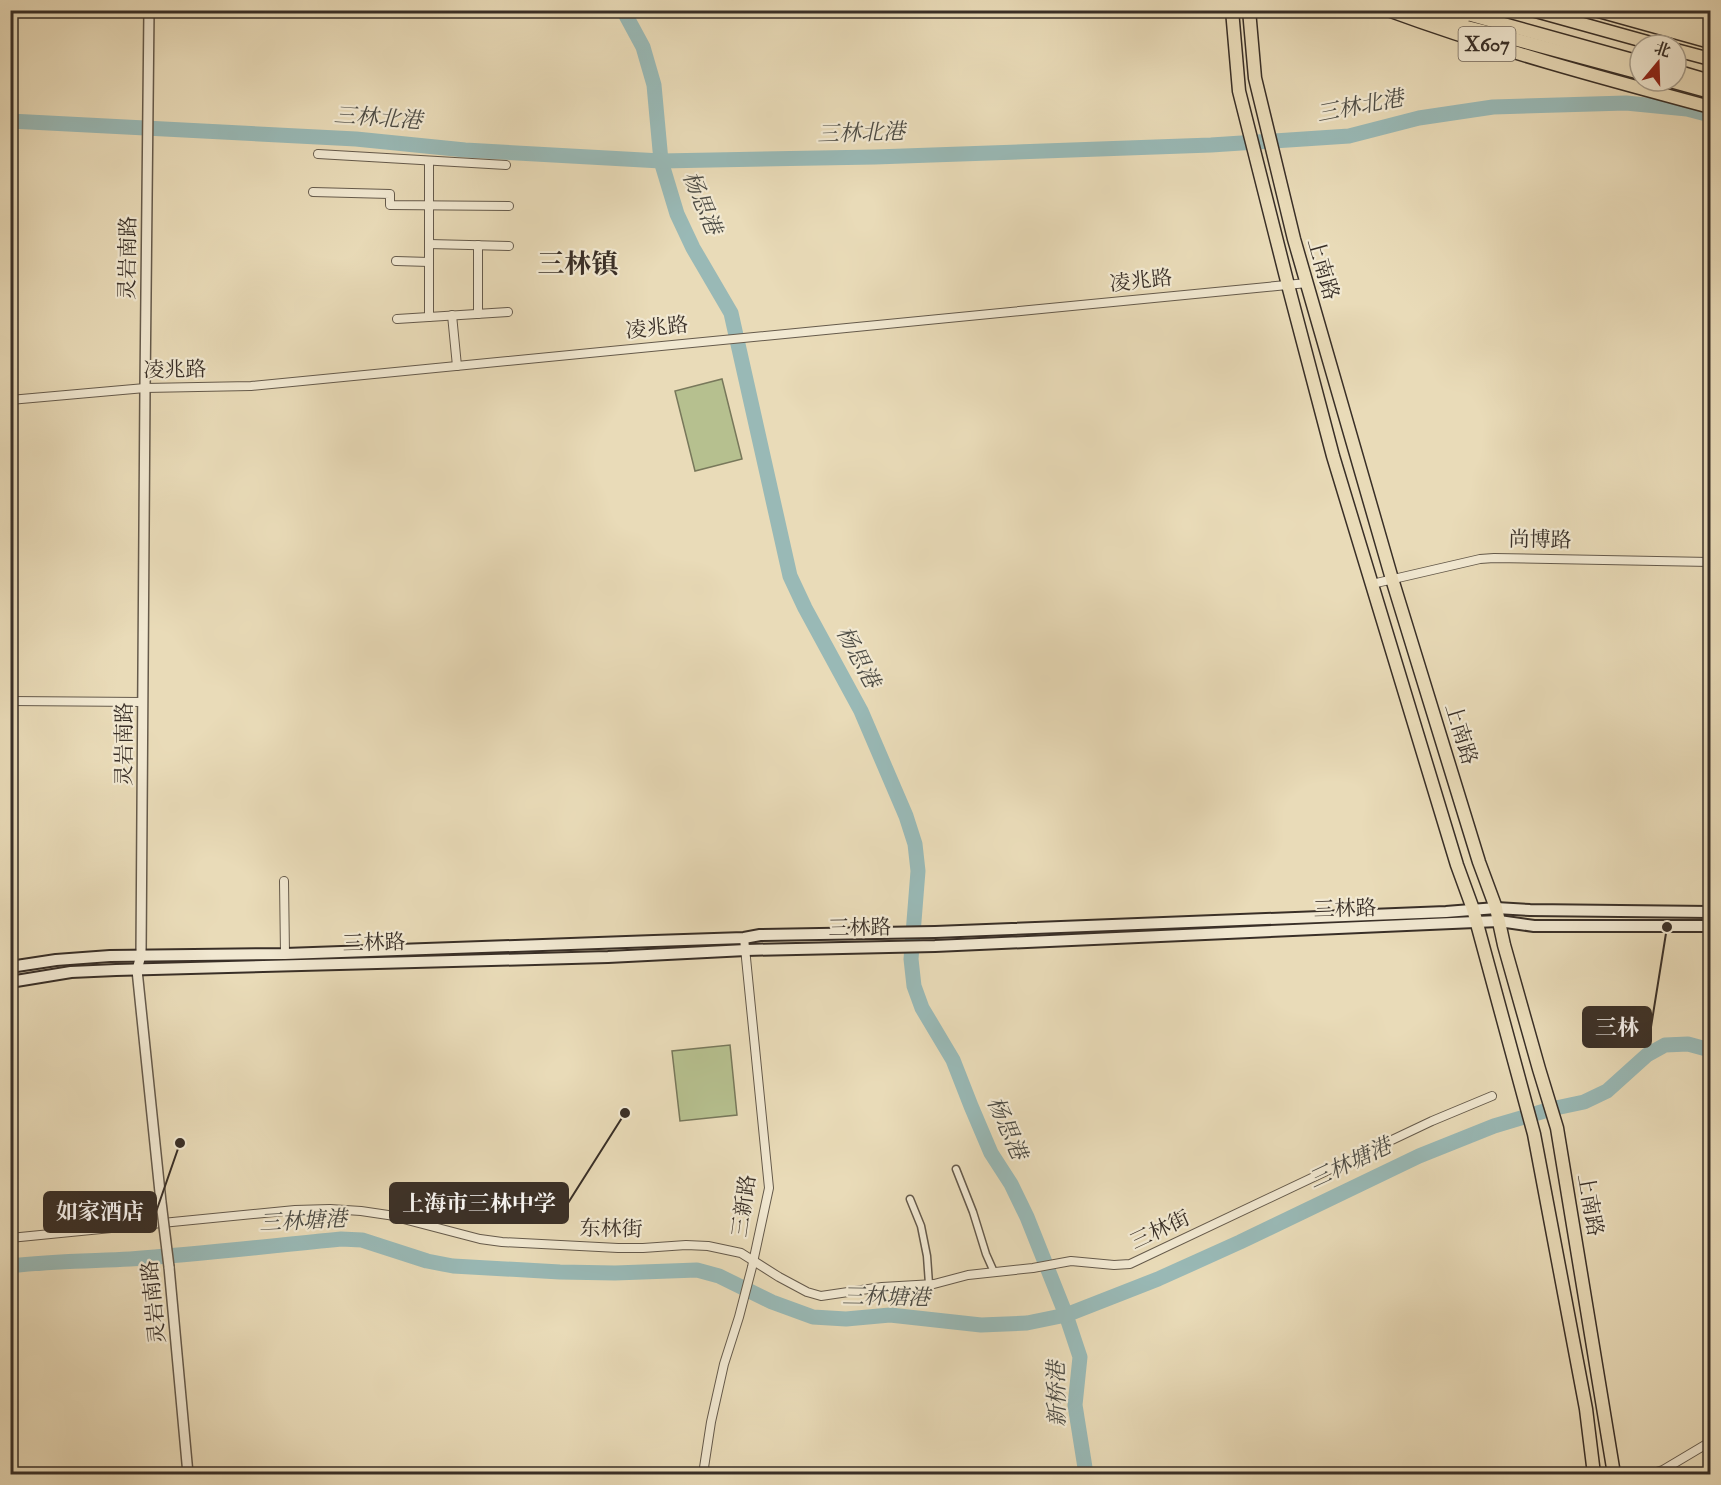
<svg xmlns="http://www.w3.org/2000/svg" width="1721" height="1485" viewBox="0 0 1721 1485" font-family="'IM FELL Double Pica','Noto Serif SC',serif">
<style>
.green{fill:#b6c08f;stroke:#78785b;stroke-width:1.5}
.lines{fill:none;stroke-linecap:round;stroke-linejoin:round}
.river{stroke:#99b9b6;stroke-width:15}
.pedestrian-casing{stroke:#655a4b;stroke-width:9}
.minor-casing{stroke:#655a4b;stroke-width:10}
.tertiary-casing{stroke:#655a4b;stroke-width:12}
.secondary-casing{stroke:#392f27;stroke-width:14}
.primary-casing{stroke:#392f27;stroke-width:15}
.trunk-casing{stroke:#392f27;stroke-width:15}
.pedestrian{stroke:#f1e8d1;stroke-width:6}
.minor{stroke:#f1e8d1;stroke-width:8}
.tertiary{stroke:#f1e8d1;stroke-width:9}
.secondary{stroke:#f1e8d1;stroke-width:10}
.primary{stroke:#e9dbb8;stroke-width:12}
.trunk{stroke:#e9dbb8;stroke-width:12}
.tertiary-bridge-casing{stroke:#655a4b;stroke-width:12;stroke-linecap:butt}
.tertiary-bridge{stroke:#f1e8d1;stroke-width:9}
.labels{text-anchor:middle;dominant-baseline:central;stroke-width:4.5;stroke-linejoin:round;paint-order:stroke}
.shield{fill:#f1e8d1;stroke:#70665a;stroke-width:1.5}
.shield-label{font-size:20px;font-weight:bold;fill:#392f27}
.street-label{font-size:21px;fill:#392f27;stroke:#f1e8d1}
.water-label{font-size:22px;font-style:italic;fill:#4c4b44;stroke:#f1e8d1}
.district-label{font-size:27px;font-weight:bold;fill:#392f27;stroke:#f1e8d1}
.leader{fill:none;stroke:#392f27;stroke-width:2}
.callout-dot{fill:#392f27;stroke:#f1e8d1;stroke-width:2}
.callout{fill:#392f27;stroke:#392f27;stroke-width:2}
.callout-label{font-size:22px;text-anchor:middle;font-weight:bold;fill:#fff}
</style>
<rect width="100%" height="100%" fill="#e9dbb8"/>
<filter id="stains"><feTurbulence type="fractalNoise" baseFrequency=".00333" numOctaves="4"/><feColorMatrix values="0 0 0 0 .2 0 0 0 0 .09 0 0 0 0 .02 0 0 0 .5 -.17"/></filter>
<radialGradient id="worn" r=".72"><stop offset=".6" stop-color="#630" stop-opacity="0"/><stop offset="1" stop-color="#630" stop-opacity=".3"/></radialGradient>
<g class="green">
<polygon points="722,379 742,459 695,471 675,391"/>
<polygon points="730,1045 737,1115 680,1121 672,1051"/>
</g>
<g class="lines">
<g class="river">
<polyline points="623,10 643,47 654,85 661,161 677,214 693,248 731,313 790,576 805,608 861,711 906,816 915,844 918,871 911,959 914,986 922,1008 953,1060 971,1106 991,1153 1011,1184 1027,1217 1066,1315 1080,1357 1075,1405 1086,1474"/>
<polyline points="10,121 356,139 465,150 661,161 875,157 1211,145 1349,136 1419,118 1493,107 1626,103 1687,109 1710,115"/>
<path d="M10,1266C50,1261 90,1261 130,1259C200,1254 271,1246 341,1239L362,1240L427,1261L453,1266L560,1272L615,1273L697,1270L719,1276L772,1302L813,1317L846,1319L890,1315L981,1325L1027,1323L1066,1315L1158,1279L1240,1242L1419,1156L1494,1126L1551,1109L1584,1102L1607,1091L1647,1055L1665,1045L1688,1044L1710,1050"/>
</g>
<defs>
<g id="pedestrian">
<polyline points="956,1169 973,1212 986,1254 994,1272"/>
<polyline points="910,1199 921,1226 927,1256 929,1284"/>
</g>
<g id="minor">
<polyline points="318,154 506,165"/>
<polyline points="313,192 390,194 390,205 509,206"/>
<polyline points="429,244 509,246"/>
<polyline points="396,261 429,262"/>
<polyline points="478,314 478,245"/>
<polyline points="452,315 457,366"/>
<polyline points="429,317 429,161"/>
<polyline points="397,319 508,312"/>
<polyline points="10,400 145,388 251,386 1307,283"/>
<polyline points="1372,584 1480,559 1494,558 1710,562"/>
<polyline points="10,701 142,702"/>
<polyline points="284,881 285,954"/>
<polyline points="10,1238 295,1210 330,1209 361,1211 388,1215 480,1239 502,1242 618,1248 643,1248 686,1245 708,1246 741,1253 779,1277 807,1292 821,1296 882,1287 934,1284 968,1275 1033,1268 1071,1261 1114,1265 1130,1264 1432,1121 1492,1096"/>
<polyline points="703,1474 711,1422 724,1364 739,1317 752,1267 769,1188 744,938"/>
<polyline points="1650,1474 1663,1470 1710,1442"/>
</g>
<g id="tertiary">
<polyline points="149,10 145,388 141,955 137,970 161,1202"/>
<polyline points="169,1267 188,1474"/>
</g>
<g id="secondary">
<polyline points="10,967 56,960 110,956 285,954 654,941 744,938 760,935 935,932 1446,912 1496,908 1530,910 1710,912"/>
<polyline points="10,982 71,972 116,970 608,957 746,950 935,946 1475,922 1499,921 1534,926 1710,926"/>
</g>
<g id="primary">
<polyline points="1232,10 1239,91 1288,285 1333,456 1457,865 1473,909 1534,1134 1586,1409 1594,1474"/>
<polyline points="1249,10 1255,78 1294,239 1392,579 1479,862 1496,908 1504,945 1539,1069 1557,1128 1614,1474"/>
<path d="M1388,10C1494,49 1602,78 1710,107"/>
<polyline points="1439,10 1464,17"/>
<polyline points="1595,10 1710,42"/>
<polyline points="1672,10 1710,22"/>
</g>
<g id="trunk">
<polyline points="1399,10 1503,36 1640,73"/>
<polyline points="1453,10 1640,62"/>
<polyline points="1532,10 1658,45"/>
<polyline points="1636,10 1710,31"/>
<polyline points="1676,50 1710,59"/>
<polyline points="1676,71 1710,81"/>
<polyline points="1670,81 1710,92"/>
</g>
</defs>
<use href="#pedestrian" class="pedestrian-casing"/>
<use href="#minor" class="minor-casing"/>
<use href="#tertiary" class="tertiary-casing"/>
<use href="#secondary" class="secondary-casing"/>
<use href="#primary" class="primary-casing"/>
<use href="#trunk" class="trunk-casing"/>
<use href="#pedestrian" class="pedestrian"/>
<use href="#minor" class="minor"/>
<use href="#tertiary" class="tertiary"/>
<use href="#secondary" class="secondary"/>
<use href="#primary" class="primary"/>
<use href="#trunk" class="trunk"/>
<defs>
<polyline id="tertiary-bridge" points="161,1202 169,1267"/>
</defs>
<use href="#tertiary-bridge" class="tertiary-bridge-casing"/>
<use href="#tertiary-bridge" class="tertiary-bridge"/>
</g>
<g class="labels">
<rect class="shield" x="1458.5" y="27" width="57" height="34" rx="4.5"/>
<g class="shield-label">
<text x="1487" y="44">X607</text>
</g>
<g class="street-label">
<text transform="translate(128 258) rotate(-89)">灵岩南路</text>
<text transform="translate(1323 269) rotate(74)">上南路</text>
<text transform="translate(1141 281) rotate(-6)">凌兆路</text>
<text transform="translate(657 328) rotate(-6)">凌兆路</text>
<text transform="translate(175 370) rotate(-1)">凌兆路</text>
<text transform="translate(1540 540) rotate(1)">尚博路</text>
<text transform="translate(1461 734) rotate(73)">上南路</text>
<text transform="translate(124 744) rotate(-90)">灵岩南路</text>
<text transform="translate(1345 909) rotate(-2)">三林路</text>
<text transform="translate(860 928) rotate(-1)">三林路</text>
<text transform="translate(374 943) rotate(-2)">三林路</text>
<text transform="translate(1590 1205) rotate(80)">上南路</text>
<text transform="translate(744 1206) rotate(-82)">三新路</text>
<text transform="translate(611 1229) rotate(1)">东林街</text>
<text transform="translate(1160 1230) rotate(-25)">三林街</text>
<text transform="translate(154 1302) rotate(-96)">灵岩南路</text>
</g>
<g class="water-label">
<text transform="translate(1360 106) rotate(-11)">三林北港</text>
<text transform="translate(378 118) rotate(4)">三林北港</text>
<text transform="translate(861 133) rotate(-2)">三林北港</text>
<text transform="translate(702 203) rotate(67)">杨思港</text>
<text transform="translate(858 657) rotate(62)">杨思港</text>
<text transform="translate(1007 1128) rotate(66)">杨思港</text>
<text transform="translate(1350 1163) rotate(-25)">三林塘港</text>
<text transform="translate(303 1221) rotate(-3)">三林塘港</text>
<text transform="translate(886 1297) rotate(1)">三林塘港</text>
<text transform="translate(1057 1394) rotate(-91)">新桥港</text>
</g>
<g class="district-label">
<text x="578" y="264">三林镇</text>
</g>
</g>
<path class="leader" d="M1667 927L1651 1027M625 1113L568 1203M180 1143L156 1212"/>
<g class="callout-dot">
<circle cx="1667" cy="927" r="6"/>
<circle cx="625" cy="1113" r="6"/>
<circle cx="180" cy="1143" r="6"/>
</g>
<g class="callout">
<rect x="1583" y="1007" width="68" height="40" rx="6"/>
<rect x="390" y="1183" width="178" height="40" rx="6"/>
<rect x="44" y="1192" width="112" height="40" rx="6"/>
</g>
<g class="callout-label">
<text x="1617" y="1035">三林</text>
<text x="479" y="1211">上海市三林中学</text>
<text x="100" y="1219">如家酒店</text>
</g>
<rect width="1721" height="1485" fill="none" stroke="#e9dbb8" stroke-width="36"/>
<rect x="12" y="12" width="1697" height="1461" fill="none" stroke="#392f27" stroke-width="3"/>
<rect x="18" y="18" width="1685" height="1449" fill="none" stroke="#392f27" stroke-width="1.5"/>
<g transform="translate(1658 63) rotate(19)"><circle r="28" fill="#f1e8d1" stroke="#a79e8d" stroke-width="1.5"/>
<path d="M0-4.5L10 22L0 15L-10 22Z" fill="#8f2418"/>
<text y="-9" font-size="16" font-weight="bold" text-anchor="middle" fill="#392f27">北</text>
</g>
<rect width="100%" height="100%" filter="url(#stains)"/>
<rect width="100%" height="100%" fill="url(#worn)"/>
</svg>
